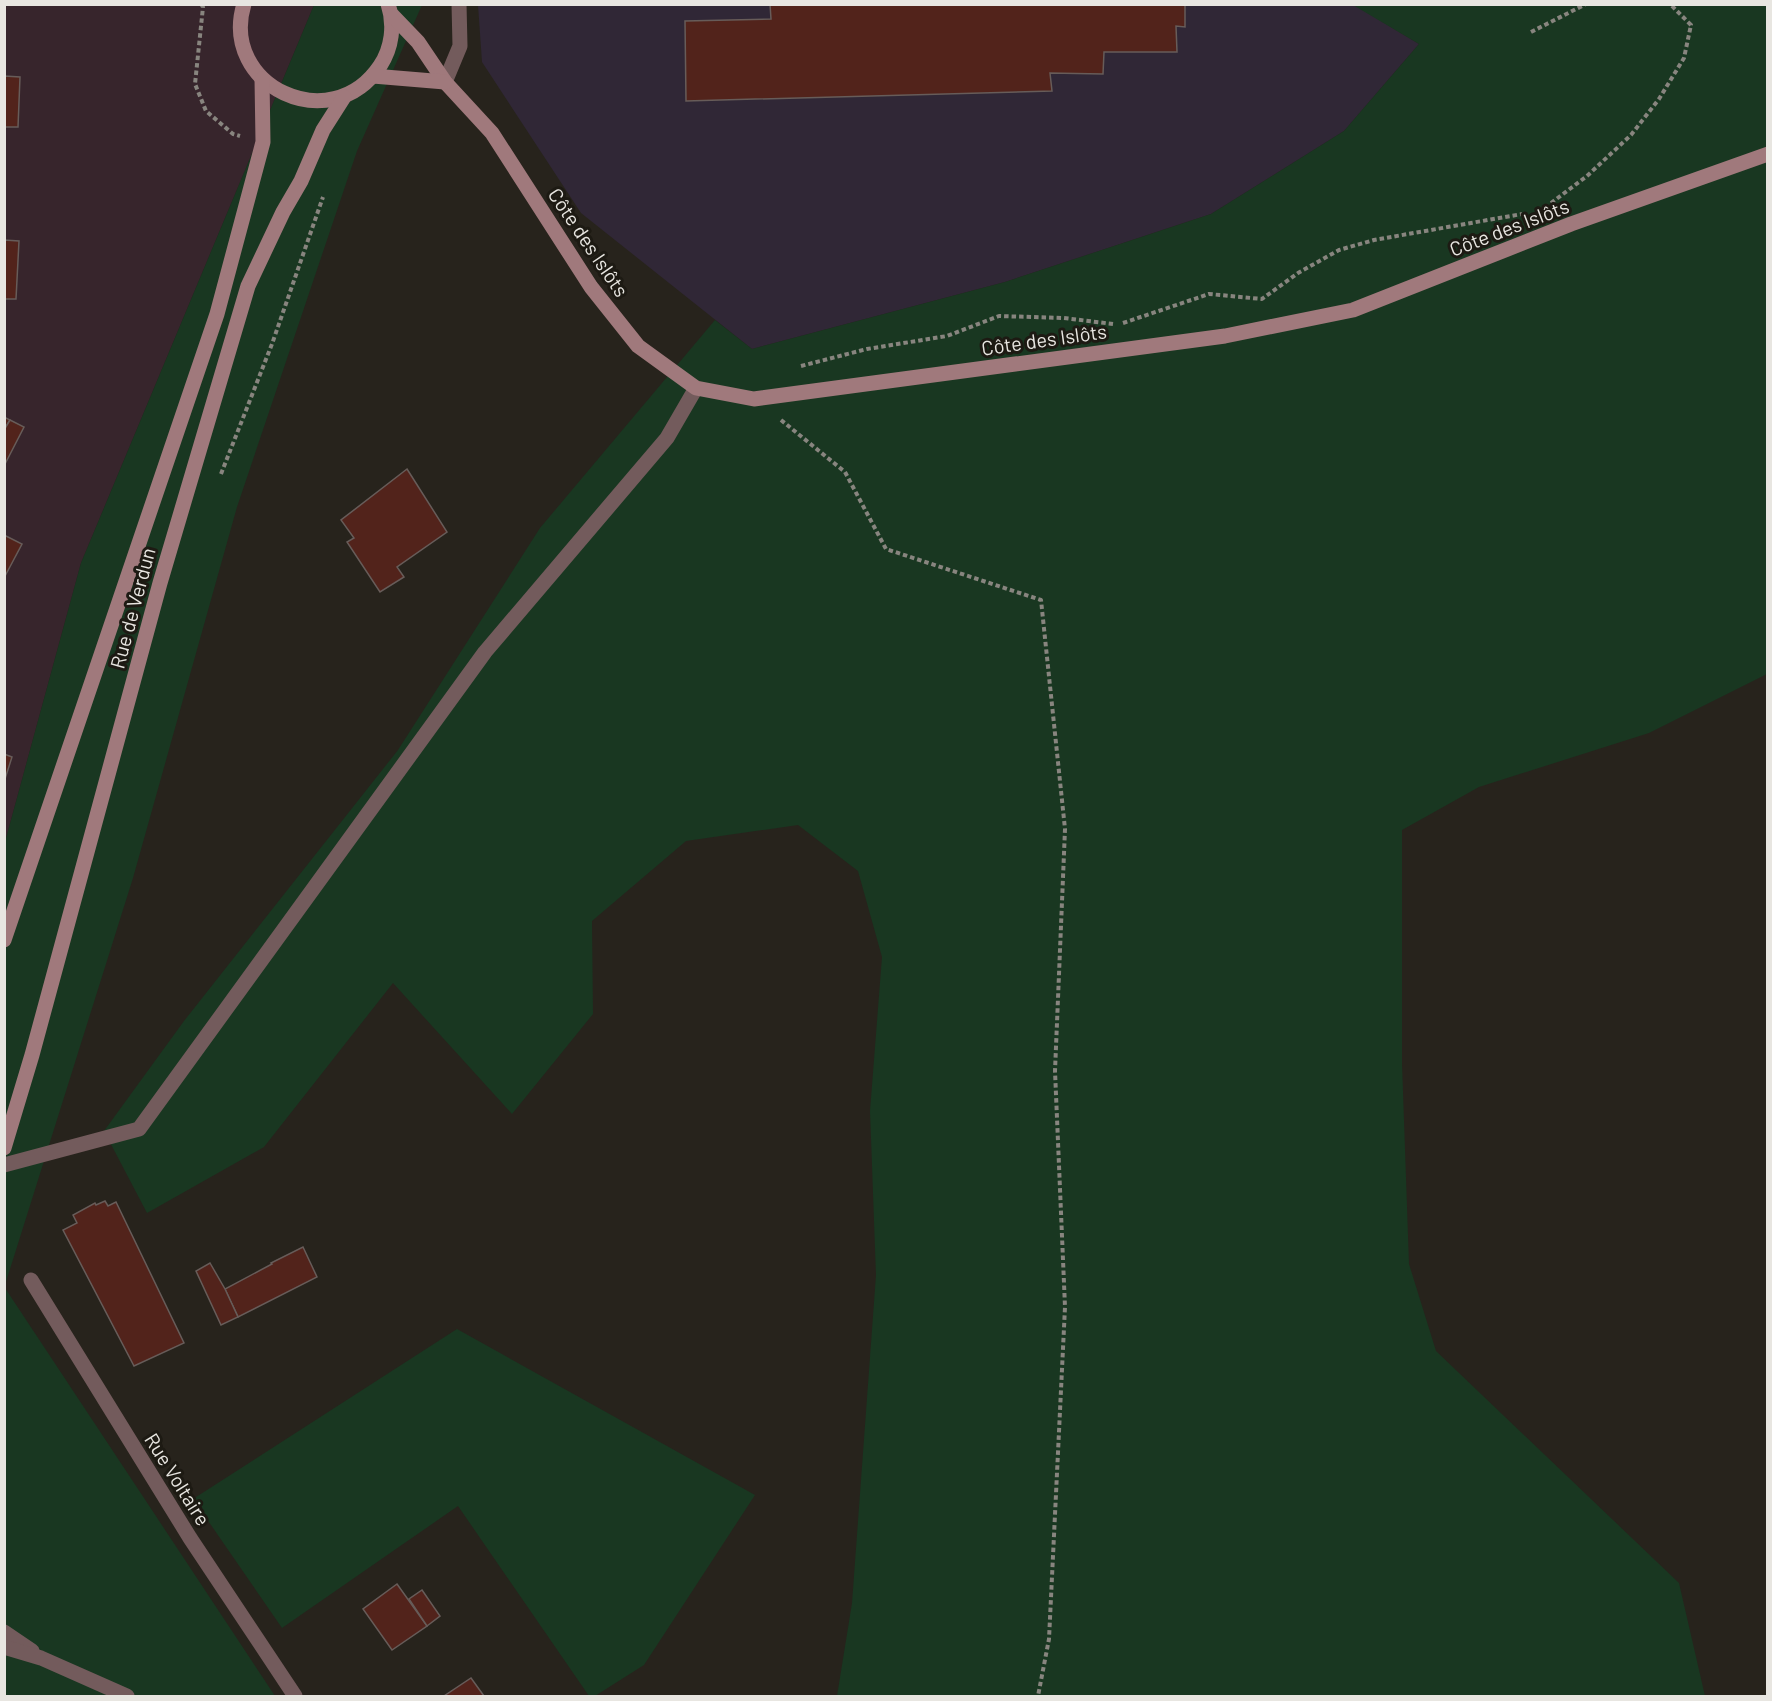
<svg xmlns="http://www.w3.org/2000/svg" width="1772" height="1701" viewBox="0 0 1772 1701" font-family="Barlow,sans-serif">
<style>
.commercial{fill:#302736}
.industrial{fill:#37252c}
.green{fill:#193721}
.building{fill:#52231b;stroke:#675c59;stroke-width:1.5}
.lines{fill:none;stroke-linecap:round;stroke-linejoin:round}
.path{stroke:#88857f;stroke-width:4;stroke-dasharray:4.5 3;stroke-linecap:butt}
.lane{stroke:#735b5c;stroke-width:15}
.street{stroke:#735b5c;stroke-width:15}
.secondary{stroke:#a0797c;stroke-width:15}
.labels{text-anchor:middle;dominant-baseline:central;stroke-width:6;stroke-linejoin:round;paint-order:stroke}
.street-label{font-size:20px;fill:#e8e6e1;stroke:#1d1a13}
</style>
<rect width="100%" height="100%" fill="#27231c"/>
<polygon class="commercial" points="1353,4 1419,44 1344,131 1211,214 1005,282 752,349 581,213 482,62 478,5"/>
<polygon class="industrial" points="5,5 314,5 81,563 5,842"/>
<g class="green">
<polygon points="314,5 422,5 357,151 237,507 133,878 5,1285 5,842 81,563"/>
<polygon points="1353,5 1767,5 1767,674 1649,733 1479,787 1402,830 1402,1063 1409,1264 1436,1351 1679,1583 1705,1696 837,1696 852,1603 876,1275 870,1111 882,957 858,871 798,825 686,841 592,921 593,1014 512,1114 393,983 264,1147 147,1213 104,1131 184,1021 398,750 540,528 715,320 752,349 1005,282 1211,214 1344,131 1419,44"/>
<polygon points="5,1288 275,1696 5,1696"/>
<polygon points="457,1329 755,1495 644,1665 595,1696 589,1696 458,1506 282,1628 193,1499"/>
</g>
<g class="building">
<polygon points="770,4 1185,4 1185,27 1176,26 1177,52 1104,52 1103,74 1050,73 1052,91 686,101 685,21 771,19"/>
<polygon points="4,76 20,77 18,127 4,127"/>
<polygon points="4,240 19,241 16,299 4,299"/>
<polygon points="4,417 10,420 4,430"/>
<polygon points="10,420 24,427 4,466 4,430"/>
<polygon points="407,469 447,532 397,567 404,577 380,592 347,542 354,538 341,520"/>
<polygon points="4,535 22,544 4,578"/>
<polygon points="4,754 12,757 4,782"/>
<polygon points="105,1201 108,1206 116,1202 184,1343 134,1366 63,1230 77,1223 73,1215 95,1203 96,1205"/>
<polygon points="303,1247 317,1277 238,1317 225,1289 272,1264 271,1263"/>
<polygon points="210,1263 225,1289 238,1317 221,1325 196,1271"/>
<polygon points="397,1584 427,1626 392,1650 363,1609"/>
<polygon points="422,1590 440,1616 427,1626 409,1599"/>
<polygon points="471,1678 484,1696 444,1696"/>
</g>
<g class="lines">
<g class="path">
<polyline points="201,4 203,7 195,84 206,111 233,134 240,136"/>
<polyline points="1531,32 1586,4"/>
<polyline points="1551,203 1587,176 1631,135 1659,99 1684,58 1691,25 1670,4"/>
<polyline points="1123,323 1209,294 1262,299 1298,273 1339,250 1374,240 1522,214"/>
<polyline points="801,366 867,349 947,336 999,316 1064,318 1113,324"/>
<polyline points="781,420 845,472 886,549 1041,600 1065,829 1055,1071 1065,1307 1049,1639 1038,1696"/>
<polyline points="221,474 272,344 323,197"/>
</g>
<polyline class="lane" points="4,1165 139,1129 485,652 667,438 696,388"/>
<g class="street">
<polyline points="445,82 460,46 459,4"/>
<polyline points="31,1280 190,1538 295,1696"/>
<polyline points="4,1632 32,1651"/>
<polyline points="4,1647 41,1658 127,1696"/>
</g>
<g class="secondary">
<path d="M244,4C219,86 331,139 380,66C392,48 395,25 388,4"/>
<polyline points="392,15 418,42 445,82 492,133 591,287 638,346 696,388 754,399 1225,336 1353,310 1571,224 1768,154"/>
<polyline points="373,76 445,82"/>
<polyline points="4,940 217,314 263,142 262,79"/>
<polyline points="4,1148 32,1055 160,583 248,286 283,212 301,181 323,130 344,97"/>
</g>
</g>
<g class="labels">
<g class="street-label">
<text transform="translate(1509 227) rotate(-21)">Côte des Islôts</text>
<text transform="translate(589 242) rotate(56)">Côte des Islôts</text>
<text transform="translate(1044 339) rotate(-8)">Côte des Islôts</text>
<text transform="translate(132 608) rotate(-75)">Rue de Verdun</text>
<text transform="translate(178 1479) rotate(58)">Rue Voltaire</text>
</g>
</g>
<rect width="1772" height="1701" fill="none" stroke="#e8e6e1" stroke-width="12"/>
</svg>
